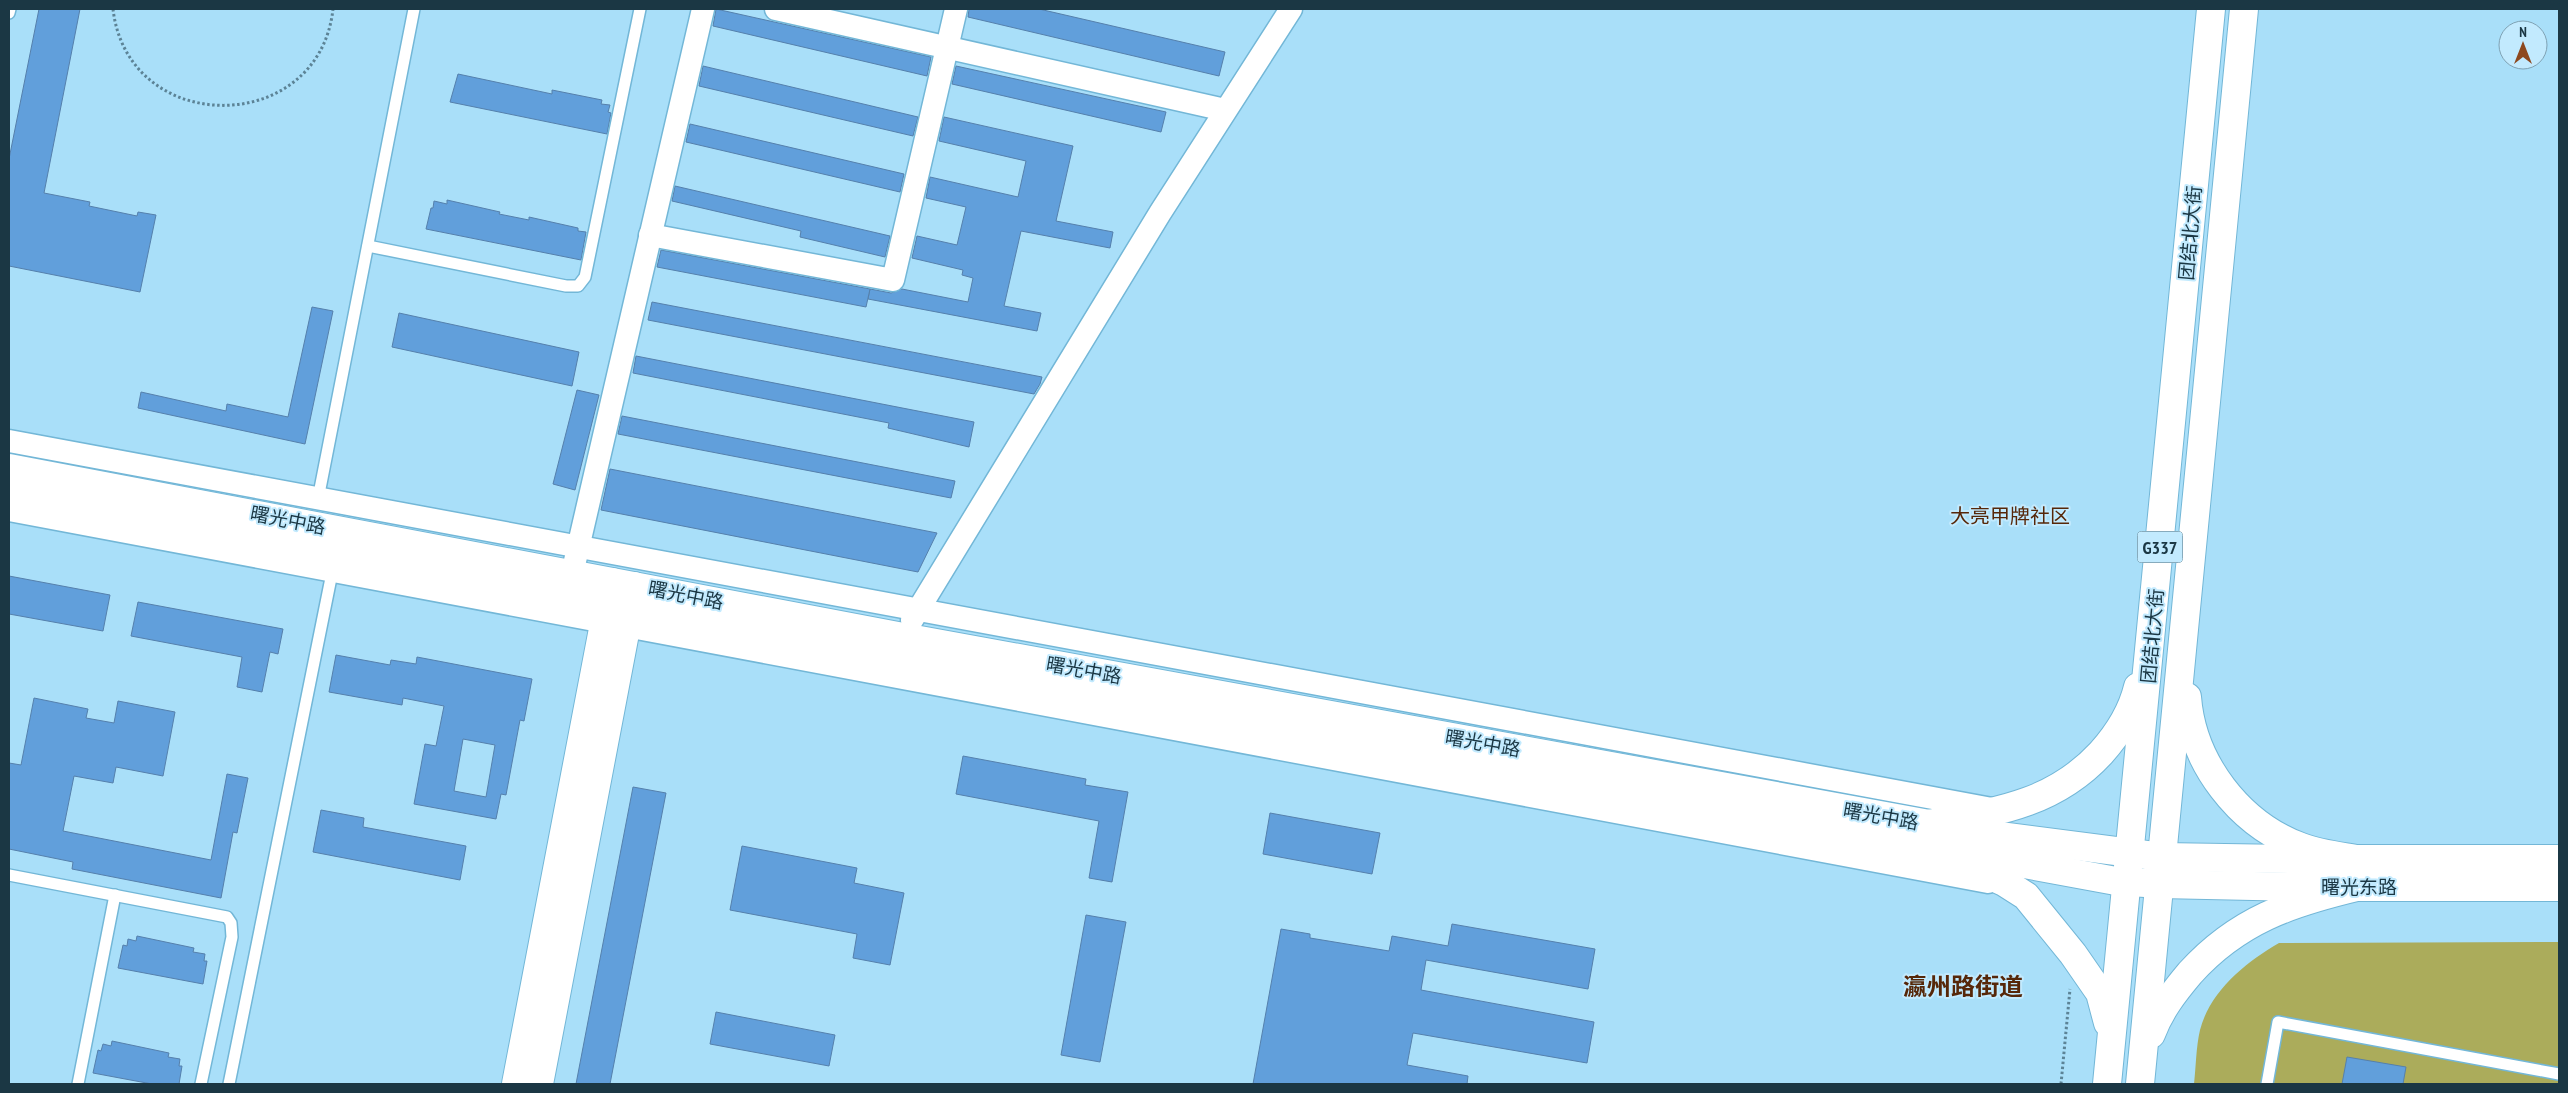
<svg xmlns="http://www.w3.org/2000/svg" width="2568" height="1093" viewBox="0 0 2568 1093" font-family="'PT Sans Narrow','Noto Sans SC',sans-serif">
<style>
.green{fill:#abac5b}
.building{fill:#619fdb;stroke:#5580ac;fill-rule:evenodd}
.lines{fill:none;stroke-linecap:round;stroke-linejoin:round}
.service-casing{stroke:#73b7d7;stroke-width:14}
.minor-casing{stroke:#73b7d7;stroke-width:25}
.tertiary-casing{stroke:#73b7d7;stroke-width:30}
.secondary-casing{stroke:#73b7d7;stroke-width:30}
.trunk-casing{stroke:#73b7d7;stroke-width:30}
.path{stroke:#5c8396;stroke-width:3;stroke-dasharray:2.5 2.5;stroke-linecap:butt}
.service{stroke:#fff;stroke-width:11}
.minor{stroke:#fff;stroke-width:22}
.tertiary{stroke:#fff;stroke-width:28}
.secondary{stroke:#fff;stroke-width:28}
.trunk{stroke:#fff;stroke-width:28}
.labels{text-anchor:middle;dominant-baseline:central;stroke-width:4;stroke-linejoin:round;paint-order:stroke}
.shield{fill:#c2eafe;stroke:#4d6d7c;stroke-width:1}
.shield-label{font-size:18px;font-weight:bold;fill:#1b3744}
.street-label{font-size:19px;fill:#1b3744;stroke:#c2eafe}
.neighbourhood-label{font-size:20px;fill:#562709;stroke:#c2eafe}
.district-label{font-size:24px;font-weight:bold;fill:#562709;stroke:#c2eafe}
</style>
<rect width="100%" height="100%" fill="#a9dff9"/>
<path class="green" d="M2559,942V1084H2194C2196,1067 2196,1047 2200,1030C2210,991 2246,962 2279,943Z"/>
<g class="building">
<polygon points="39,9 80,9 44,193 90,202 89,206 137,216 138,212 156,215 140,292 9,266 9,159"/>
<polygon points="716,9 931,57 927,76 713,26"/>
<polygon points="969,9 1039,9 1225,52 1219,76 968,17"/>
<polygon points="703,66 918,117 913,136 699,86"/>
<polygon points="956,66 1166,112 1161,132 952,84"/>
<polygon points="458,74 552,94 552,90 602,100 601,104 610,105 608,112 611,113 607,134 450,102"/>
<polygon points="944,117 1073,146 1056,221 1113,232 1110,248 1021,231 1004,306 1041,313 1037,331 868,299 870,289 891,293 902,289 968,302 973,278 962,275 963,270 912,258 917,236 957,245 966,207 926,198 930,177 1018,197 1026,161 939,141"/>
<polygon points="690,124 904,174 900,192 686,142"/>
<polygon points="675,186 890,236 885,257 800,237 801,231 672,201"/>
<polygon points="447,200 500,212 499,214 529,220 529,217 578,228 578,231 586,232 581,260 426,229 431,208 433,208 434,201 447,204"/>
<polygon points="661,250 870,289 866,307 657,267"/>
<polygon points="652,302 1042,377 1040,384 1034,394 648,320"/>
<polygon points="312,307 333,311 305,444 138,408 141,392 226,411 227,404 288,417"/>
<polygon points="399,313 579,352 572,386 392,347"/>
<polygon points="636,356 974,422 969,447 888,428 889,423 633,373"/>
<polygon points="577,390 599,395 575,490 553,484"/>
<polygon points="622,416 955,481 951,498 618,434"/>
<polygon points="610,469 937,533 918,572 601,510"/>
<polygon points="9,576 110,595 103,631 9,614"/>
<polygon points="138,602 283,629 278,654 270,652 262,692 237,687 242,657 131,636"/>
<path d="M336,655L390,665L391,660L416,664L417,657L532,679L524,721L520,720L506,795L501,794L496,819L414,804L425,744L436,746L444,706L403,698L402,705L329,692ZM463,739L495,745L486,797L454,791Z"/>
<polygon points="34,698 88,709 86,718 114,723 118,701 175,712 163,776 116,767 113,783 74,776 63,831 211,860 227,774 248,778 237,833 233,832 221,898 72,869 73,862 9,849 9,763 21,765"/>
<polygon points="963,756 1086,779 1085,785 1128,792 1112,882 1089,878 1099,821 956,794"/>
<polygon points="633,787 666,793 610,1084 576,1084"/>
<polygon points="321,810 364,818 363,827 466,846 460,880 313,852"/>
<polygon points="1270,813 1380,833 1372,874 1263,854"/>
<polygon points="742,846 857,868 854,883 904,893 890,965 853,958 857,934 730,910"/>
<polygon points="1086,915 1126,922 1100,1062 1061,1055"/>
<polygon points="1452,924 1595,949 1588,989 1426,960 1421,990 1594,1022 1587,1063 1413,1033 1407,1065 1468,1076 1467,1084 1253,1084 1281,929 1310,934 1310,938 1389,951 1392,936 1448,946"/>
<polygon points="137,936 194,948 193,952 205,954 204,961 207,961 203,984 118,968 123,945 127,946 128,939 136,941"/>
<polygon points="716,1012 835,1035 829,1066 710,1044"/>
<polygon points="112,1041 169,1053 168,1057 180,1059 179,1066 182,1066 179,1084 152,1084 93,1073 98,1050 101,1051 103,1044 111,1046"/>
<polygon points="2347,1057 2406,1067 2403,1084 2342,1084"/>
</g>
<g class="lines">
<defs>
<g id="service">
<polyline points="9,13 10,9"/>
<polyline points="368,246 566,286 578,286 585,277 640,9"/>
<polyline points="318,499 414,9"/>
<polyline points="9,875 227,917 231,923 232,937 201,1084"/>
<polyline points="78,1084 115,895"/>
<polyline points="229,1084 333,568"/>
<polyline points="2267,1084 2278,1022 2559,1074"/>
</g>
<g id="minor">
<polyline points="776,9 1225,110"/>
<polyline points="650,235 893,280 956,9"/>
<polyline points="9,441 1992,809"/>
<polyline points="9,510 1988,882"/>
<polyline points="575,561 703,9"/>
<polyline points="912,620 1160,213 1291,9"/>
</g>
<g id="tertiary">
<polyline points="516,1084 612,582"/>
<polyline points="539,1084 634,586"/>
</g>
<g id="secondary">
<polyline points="9,468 903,637 1984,834 2162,857 2292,859 2559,859"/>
<polyline points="9,488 947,665 2116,881 2160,884 2294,887 2559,887"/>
</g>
<g id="trunk">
<path d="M2187,697C2192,763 2239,824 2301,847C2319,854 2339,856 2357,859"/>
<path d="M1928,824C1995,812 2053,805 2101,753C2118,734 2132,712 2138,687"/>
<polyline points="1923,845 2004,882 2026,896 2073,954 2100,993 2108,1023"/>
<path d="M2151,1034C2160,1010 2174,992 2190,973C2238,920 2290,903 2357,887"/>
<polyline points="2107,1084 2211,9"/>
<polyline points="2140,1084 2244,9"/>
</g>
</defs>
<use href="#service" class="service-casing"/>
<use href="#minor" class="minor-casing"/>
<use href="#tertiary" class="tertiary-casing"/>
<use href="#secondary" class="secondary-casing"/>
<use href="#trunk" class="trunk-casing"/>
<g class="path">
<path d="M113,9C128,138 319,137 333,9"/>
<polyline points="2061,1084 2070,989"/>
</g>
<use href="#service" class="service"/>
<use href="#minor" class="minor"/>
<use href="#tertiary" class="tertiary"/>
<use href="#secondary" class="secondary"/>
<use href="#trunk" class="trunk"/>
</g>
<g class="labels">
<rect class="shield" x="2137.5" y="531.5" width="45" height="31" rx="4"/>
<g class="shield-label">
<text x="2160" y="547">G337</text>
</g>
<g class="street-label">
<text transform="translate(2190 233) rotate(-85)">团结北大街</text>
<text transform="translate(288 520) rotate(11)">曙光中路</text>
<text transform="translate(686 595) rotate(11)">曙光中路</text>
<text transform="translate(2152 636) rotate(-85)">团结北大街</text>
<text transform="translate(1084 670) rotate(10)">曙光中路</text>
<text transform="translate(1483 743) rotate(10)">曙光中路</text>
<text transform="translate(1881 816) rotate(10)">曙光中路</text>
<text x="2359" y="887">曙光东路</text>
</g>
<g class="neighbourhood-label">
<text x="2010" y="516">大亮甲牌社区</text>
</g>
<g class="district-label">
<text x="1963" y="986">瀛州路街道</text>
</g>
</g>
<rect width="2568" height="1093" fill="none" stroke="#1b3744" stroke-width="20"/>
<g transform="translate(2523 45)"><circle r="24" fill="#c2eafe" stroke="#7fa2b4"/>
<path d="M0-4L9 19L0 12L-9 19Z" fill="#8d481e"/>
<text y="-8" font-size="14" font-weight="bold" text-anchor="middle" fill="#1b3744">N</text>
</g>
</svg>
